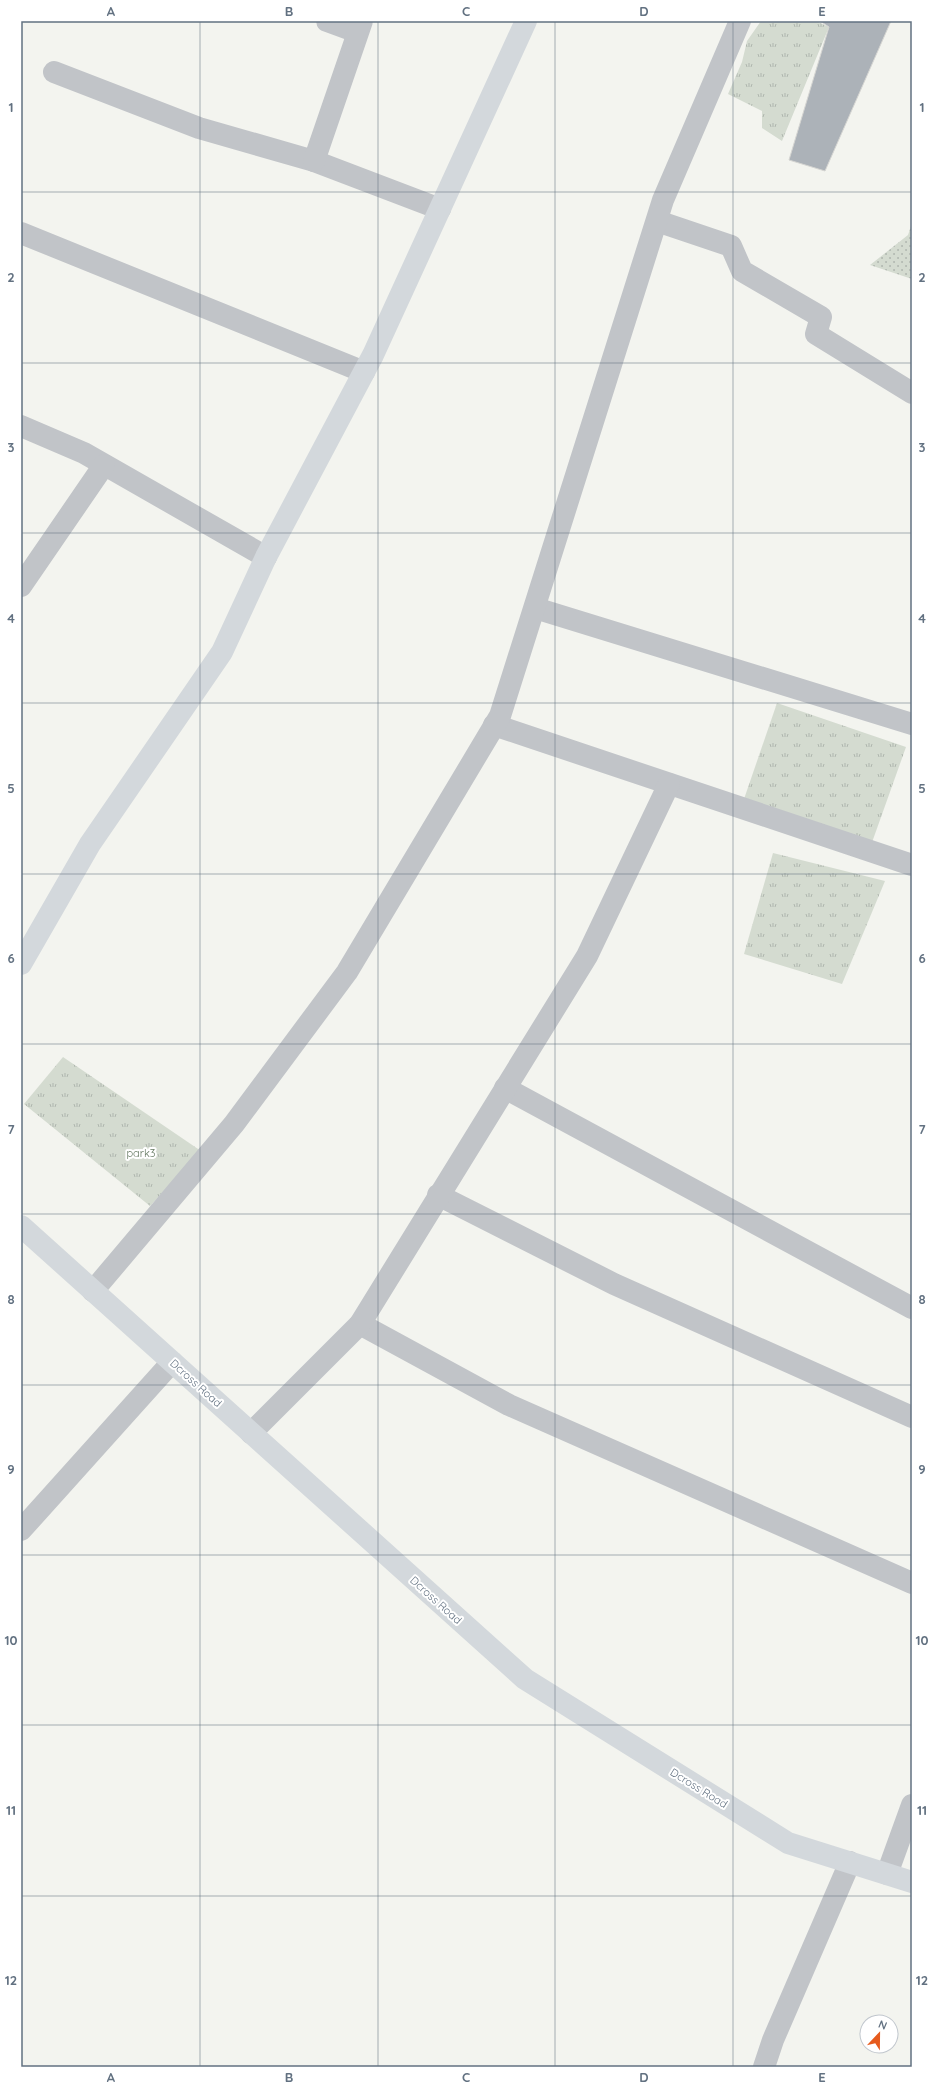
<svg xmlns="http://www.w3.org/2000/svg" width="933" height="2088" viewBox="0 0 933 2088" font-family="Quicksand,sans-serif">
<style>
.grass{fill:url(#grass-dots)}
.park{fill:url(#park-tufts)}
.building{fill:#acb2b8;stroke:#d5d5d2}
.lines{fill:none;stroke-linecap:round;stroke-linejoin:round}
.street{stroke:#c1c4c8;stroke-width:22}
.secondary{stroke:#d3d8dc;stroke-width:22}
.grid{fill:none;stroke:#627181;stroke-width:1;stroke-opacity:0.55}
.labels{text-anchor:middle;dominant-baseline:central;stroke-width:4;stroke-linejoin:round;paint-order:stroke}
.park-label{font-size:11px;fill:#647861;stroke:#fff}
.street-label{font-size:11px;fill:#627181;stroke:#fff}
.neatline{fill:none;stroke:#627181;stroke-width:1.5}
.grid-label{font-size:13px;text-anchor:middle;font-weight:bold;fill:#627181}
</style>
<defs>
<pattern id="grass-dots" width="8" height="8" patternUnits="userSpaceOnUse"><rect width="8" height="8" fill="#d4dbd0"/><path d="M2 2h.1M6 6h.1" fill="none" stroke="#afb6ae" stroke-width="1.8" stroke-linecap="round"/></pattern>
<pattern id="park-tufts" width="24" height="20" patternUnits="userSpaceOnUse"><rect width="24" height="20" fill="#d4dbd0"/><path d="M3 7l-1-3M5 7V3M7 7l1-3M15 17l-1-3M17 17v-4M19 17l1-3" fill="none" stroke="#afb6ae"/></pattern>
</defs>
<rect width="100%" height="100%" fill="#f3f4ef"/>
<polygon class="grass" points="912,223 912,279 870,265 908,235"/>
<g class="park">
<polygon points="761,21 816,21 829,27 782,141 762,128 762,111 728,94 742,62 747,41"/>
<polygon points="777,703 906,747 870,848 743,802"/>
<polygon points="773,853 885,881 842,984 744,954"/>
<polygon points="63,1057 201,1151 150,1206 24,1104"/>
</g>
<polygon class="building" points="820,21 891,21 825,171 789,160 829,27"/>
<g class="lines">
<g class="street">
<polyline points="327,21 357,32"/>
<polyline points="54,72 199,128 314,161 440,209"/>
<polyline points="314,161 362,21"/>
<polyline points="657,221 731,246 742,271 821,317 816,334 912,393"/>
<polyline points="21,233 364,372"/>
<polyline points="21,426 84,453 266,557"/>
<polyline points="21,586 104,465"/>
<polyline points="535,608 912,724"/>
<polyline points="494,725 912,865"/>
<polyline points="505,1088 912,1308"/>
<polyline points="438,1195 614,1284 912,1417"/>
<polyline points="93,1291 234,1124 347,972 500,716 663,200 740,21"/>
<polyline points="360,1324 509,1405 912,1583"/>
<polyline points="251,1433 360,1324 587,956 669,784"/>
<polyline points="21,1530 172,1362"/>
<polyline points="887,1874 912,1805"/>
<polyline points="764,2067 773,2040 850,1862"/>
</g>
<g class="secondary">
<polyline points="21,964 90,844 222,652 266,557 373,355 526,21"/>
<polyline points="21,1226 525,1679 788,1843 912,1882"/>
</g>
</g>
<path class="grid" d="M200,21V2067M378,21V2067M555,21V2067M733,21V2067M21,192H912M21,363H912M21,533H912M21,703H912M21,874H912M21,1044H912M21,1214H912M21,1385H912M21,1555H912M21,1725H912M21,1896H912"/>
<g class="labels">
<g class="park-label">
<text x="141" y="1153">park3</text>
</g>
<g class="street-label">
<text transform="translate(196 1383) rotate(42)">Dcross Road</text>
<text transform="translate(436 1600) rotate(42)">Dcross Road</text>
<text transform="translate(699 1788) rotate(32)">Dcross Road</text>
</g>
</g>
<rect width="933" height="2088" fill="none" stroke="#ffffff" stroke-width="44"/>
<g transform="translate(879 2034) rotate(22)"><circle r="19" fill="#ffffff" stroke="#c0c6cd"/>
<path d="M0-3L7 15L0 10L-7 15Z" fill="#e65b1d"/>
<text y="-6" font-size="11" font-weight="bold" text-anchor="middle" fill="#627181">N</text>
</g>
<rect x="22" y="22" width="889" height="2044" class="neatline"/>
<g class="grid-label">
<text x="111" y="16">A</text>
<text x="289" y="16">B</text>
<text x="466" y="16">C</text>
<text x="644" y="16">D</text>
<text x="822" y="16">E</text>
<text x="11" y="112">1</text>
<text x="922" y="112">1</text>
<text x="11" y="282">2</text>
<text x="922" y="282">2</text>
<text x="11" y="452">3</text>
<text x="922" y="452">3</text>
<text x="11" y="623">4</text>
<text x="922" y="623">4</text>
<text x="11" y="793">5</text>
<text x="922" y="793">5</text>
<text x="11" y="963">6</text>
<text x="922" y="963">6</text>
<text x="11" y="1134">7</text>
<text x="922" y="1134">7</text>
<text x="11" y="1304">8</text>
<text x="922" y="1304">8</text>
<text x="11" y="1474">9</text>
<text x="922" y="1474">9</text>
<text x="11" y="1645">10</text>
<text x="922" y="1645">10</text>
<text x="11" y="1815">11</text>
<text x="922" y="1815">11</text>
<text x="11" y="1985">12</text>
<text x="922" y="1985">12</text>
<text x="111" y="2082">A</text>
<text x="289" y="2082">B</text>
<text x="466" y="2082">C</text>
<text x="644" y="2082">D</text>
<text x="822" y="2082">E</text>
</g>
</svg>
